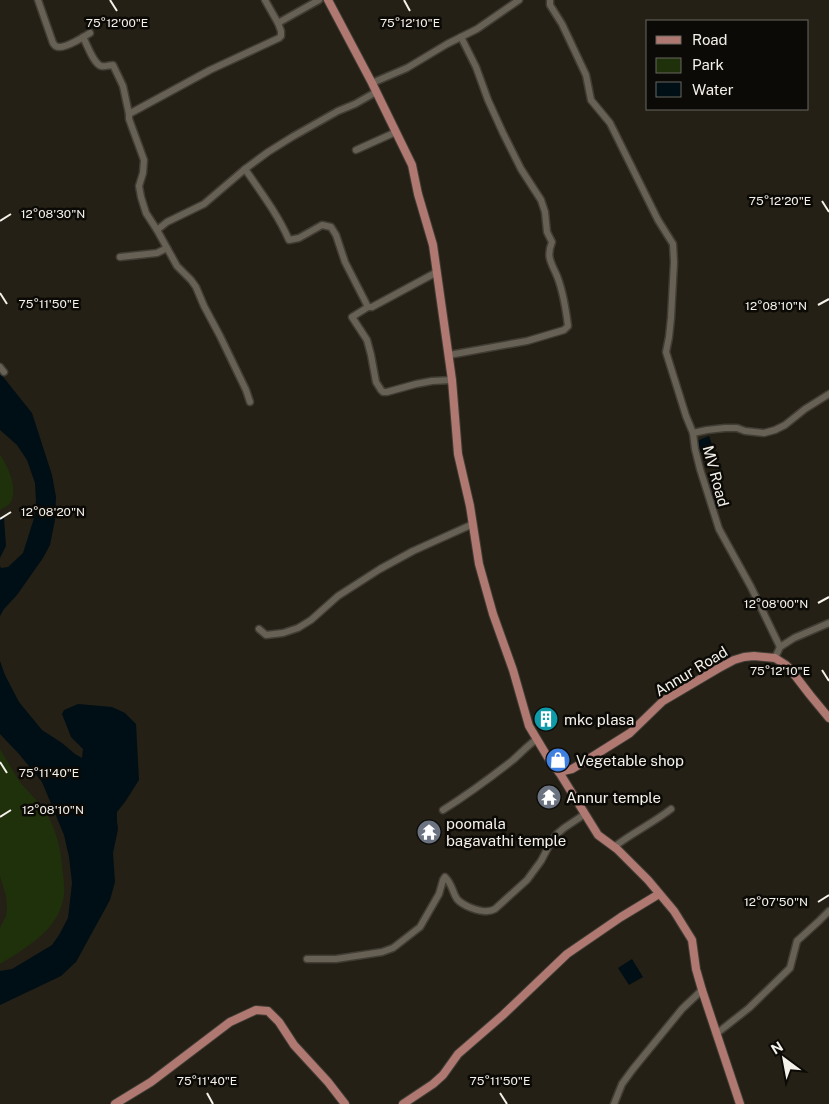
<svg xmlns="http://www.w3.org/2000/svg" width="829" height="1104" viewBox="0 0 829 1104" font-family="'Public Sans',sans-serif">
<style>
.green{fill:#1f310b}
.water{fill:#000e15}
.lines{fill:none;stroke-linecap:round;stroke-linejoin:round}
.minor-casing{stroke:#413d35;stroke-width:9}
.major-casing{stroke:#413d35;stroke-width:10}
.minor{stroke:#666154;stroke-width:6}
.major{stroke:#af7871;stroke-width:8}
.ticks{fill:none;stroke:#f4f1ea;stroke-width:2}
.labels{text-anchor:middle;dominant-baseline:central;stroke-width:5;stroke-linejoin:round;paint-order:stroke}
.street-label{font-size:15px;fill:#f4f1ea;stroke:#0c0a06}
.poi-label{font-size:15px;fill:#f4f1ea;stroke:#0c0a06;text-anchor:start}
.ticks-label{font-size:12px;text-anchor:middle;fill:#f4f1ea;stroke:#0c0a06;stroke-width:5;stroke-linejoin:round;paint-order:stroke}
</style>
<rect width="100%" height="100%" fill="#242015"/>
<g class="green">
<path d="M0,455C8,465 19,492 10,503C8,506 3,508 0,510Z"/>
<path d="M0,749C7,760 13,772 20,782C28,792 38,801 45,811C55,827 61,848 62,866C63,877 66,889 63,900C57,931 24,949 0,964V928L6,916L7,907L6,896L0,876Z"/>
</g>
<g class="water">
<polygon points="0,373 32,413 52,475 56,497 55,520 50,545 43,558 17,595 4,609 0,616 0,566 1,568 8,567 23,553 35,515 36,501 35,483 27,460 17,445 0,430"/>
<polygon points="709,436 713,447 699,453 694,442"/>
<polygon points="4,518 6,546 0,558 0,519"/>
<polygon points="0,661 5,675 19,702 42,730 62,743 75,754 82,758 83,749 71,737 62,714 64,710 78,704 112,707 125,713 136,724 139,780 125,802 117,812 117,821 118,829 113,853 115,882 110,900 76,962 61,976 0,1005 0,971 12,969 52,945 59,935 68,918 72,883 69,857 64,835 42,782 19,754 0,734"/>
<polygon points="632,959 643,977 629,985 618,968"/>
</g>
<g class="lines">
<defs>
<g id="minor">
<path d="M38,0L53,43C55,46 56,47 60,47C67,47 84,37 90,33"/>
<polyline points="265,0 278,23 319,0"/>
<polyline points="550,0 550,5 562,24 586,75 591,100 610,123 658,220 673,244 674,262 671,318 669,337 666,352 686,416 693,433"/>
<path d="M83,37C87,44 93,63 101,66C105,67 109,65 113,65L123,86L129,114"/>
<polyline points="372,83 407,68 447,44 477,29 519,0"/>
<polyline points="356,150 396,132"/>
<path d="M245,169C261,192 278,215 289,240L299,238L322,225L331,227L336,235L345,262L368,307H372L437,272"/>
<polyline points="157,230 146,213 141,197 139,186 143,173 144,160 129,119 129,114 210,70 279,38 281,36 281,31 278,23"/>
<polyline points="120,257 157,253 167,248"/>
<polyline points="368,307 352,317 367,340 371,355 376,382 381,390 383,392 387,392 416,384 432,381 452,380"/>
<path d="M449,355L527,341L564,330L568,326C566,310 563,291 557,276C551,262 546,257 552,242L547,232L545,212L541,200L521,169L503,133L488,100L476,67L461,37"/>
<polyline points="0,367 4,372"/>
<polyline points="250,402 246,390 220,336 204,306 196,287 191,280 177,266 157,230 167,222 204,204 245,169 268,152 292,137 338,111 355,104 376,92"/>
<polyline points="259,629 266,635 283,633 298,628 311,620 338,596 380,569 413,551 473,524"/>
<polyline points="780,647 794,638 829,623"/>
<polyline points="775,658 780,647 751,587 719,529 700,469 695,449 693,433 707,430 725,428 737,428 745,431 764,433 775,430 785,425 805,409 829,394"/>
<path d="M443,810C467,795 490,778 513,760C521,753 528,745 537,739"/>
<path d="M614,847C632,833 653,823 671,809"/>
<path d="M307,959H336L382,952L393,948L420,927L439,894L443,880L445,877C453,885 452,892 457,899C463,906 479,912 488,911C490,911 493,910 495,909L527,880L541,861L551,842L557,834L564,828L585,814"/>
<polyline points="716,1034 749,1008 790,968 797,941 819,921 829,911"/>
<polyline points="614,1104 622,1084 633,1069 682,1009 702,990"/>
</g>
<g id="major">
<polyline points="328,0 372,83 412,165 418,194 433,245 452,380 458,454 470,506 479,564 493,614 513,670 529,726 550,761 559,772 598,835 617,849 648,880 674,911 692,940 696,969 702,990 740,1104"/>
<polyline points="559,772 572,769 587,760 630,733 663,701 719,668 734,660 744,657 754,656 775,658 786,665 790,669 810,695 829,718"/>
<polyline points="115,1104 151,1082 230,1022 256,1010 268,1011 279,1022 294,1045 328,1082 345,1104"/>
<polyline points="403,1104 433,1084 443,1075 458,1054 503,1015 567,954 621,917 659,894"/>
</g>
</defs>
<use href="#minor" class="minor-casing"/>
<use href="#major" class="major-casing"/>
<use href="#minor" class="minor"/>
<use href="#major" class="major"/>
</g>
<path class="ticks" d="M110,0L117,11M404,0L410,11M822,201L829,212M0,221L11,214M0,293L7,304M818,305L829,299M0,519L11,512M818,603L829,597M822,670L829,681M0,762L7,773M0,817L11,810M818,902L829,895M207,1093L213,1104M500,1093L507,1104"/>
<defs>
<symbol id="building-disc" viewBox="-11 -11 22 22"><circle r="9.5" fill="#0f9aa8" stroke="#0c0a06"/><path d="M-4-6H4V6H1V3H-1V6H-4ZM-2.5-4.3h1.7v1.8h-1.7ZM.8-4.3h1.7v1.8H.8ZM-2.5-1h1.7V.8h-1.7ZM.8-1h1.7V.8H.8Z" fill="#fff"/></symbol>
<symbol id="shop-disc" viewBox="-11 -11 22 22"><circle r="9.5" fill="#3f7fe0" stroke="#0c0a06"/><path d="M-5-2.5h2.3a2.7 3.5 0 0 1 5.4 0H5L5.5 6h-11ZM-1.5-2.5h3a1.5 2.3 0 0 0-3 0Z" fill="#fff"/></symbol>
<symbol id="temple-disc" viewBox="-11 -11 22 22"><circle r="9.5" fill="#6b7280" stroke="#0c0a06"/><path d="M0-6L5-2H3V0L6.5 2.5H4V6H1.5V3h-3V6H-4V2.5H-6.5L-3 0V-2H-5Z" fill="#fff"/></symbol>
</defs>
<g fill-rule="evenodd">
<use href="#building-disc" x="532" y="705" width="28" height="28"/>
<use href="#shop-disc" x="544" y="746" width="28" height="28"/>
<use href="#temple-disc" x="535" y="783" width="28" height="28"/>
<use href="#temple-disc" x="415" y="818" width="28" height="28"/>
</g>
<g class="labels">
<g class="street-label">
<text transform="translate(716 476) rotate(75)">MV Road</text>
<text transform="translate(691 671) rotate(-31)">Annur Road</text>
</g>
<g class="poi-label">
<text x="564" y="719">mkc plasa</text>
<text x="576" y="760">Vegetable shop</text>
<text x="566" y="797">Annur temple</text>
<text x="446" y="823">poomala<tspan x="446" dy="17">bagavathi temple</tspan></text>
</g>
</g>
<g class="ticks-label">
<text x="117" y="27">75°12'00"E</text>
<text x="410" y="27">75°12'10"E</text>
<text x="780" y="205">75°12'20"E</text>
<text x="53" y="218">12°08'30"N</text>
<text x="49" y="308">75°11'50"E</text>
<text x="776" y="310">12°08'10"N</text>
<text x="53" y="516">12°08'20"N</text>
<text x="776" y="608">12°08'00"N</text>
<text x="780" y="675">75°12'10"E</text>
<text x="49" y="777">75°11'40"E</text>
<text x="53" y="814">12°08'10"N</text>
<text x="776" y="906">12°07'50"N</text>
<text x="207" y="1085">75°11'40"E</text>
<text x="500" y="1085">75°11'50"E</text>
</g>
<rect x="646" y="20" width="162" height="90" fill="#0c0a06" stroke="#696661"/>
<rect x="656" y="36" width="25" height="8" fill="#af7871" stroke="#696661"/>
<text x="692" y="45" font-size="15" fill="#f4f1ea">Road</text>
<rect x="656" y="58" width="25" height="15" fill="#1f310b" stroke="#696661"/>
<text x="692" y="70" font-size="15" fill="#f4f1ea">Park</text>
<rect x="656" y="82" width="25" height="15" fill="#000e15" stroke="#696661"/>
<text x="692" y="95" font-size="15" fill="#f4f1ea">Water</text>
<g transform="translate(784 1059) rotate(328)" stroke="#0c0a06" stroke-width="4" paint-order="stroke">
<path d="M0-4L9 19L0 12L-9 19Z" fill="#f4f1ea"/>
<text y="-8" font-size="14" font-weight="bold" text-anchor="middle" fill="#f4f1ea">N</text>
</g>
</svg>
